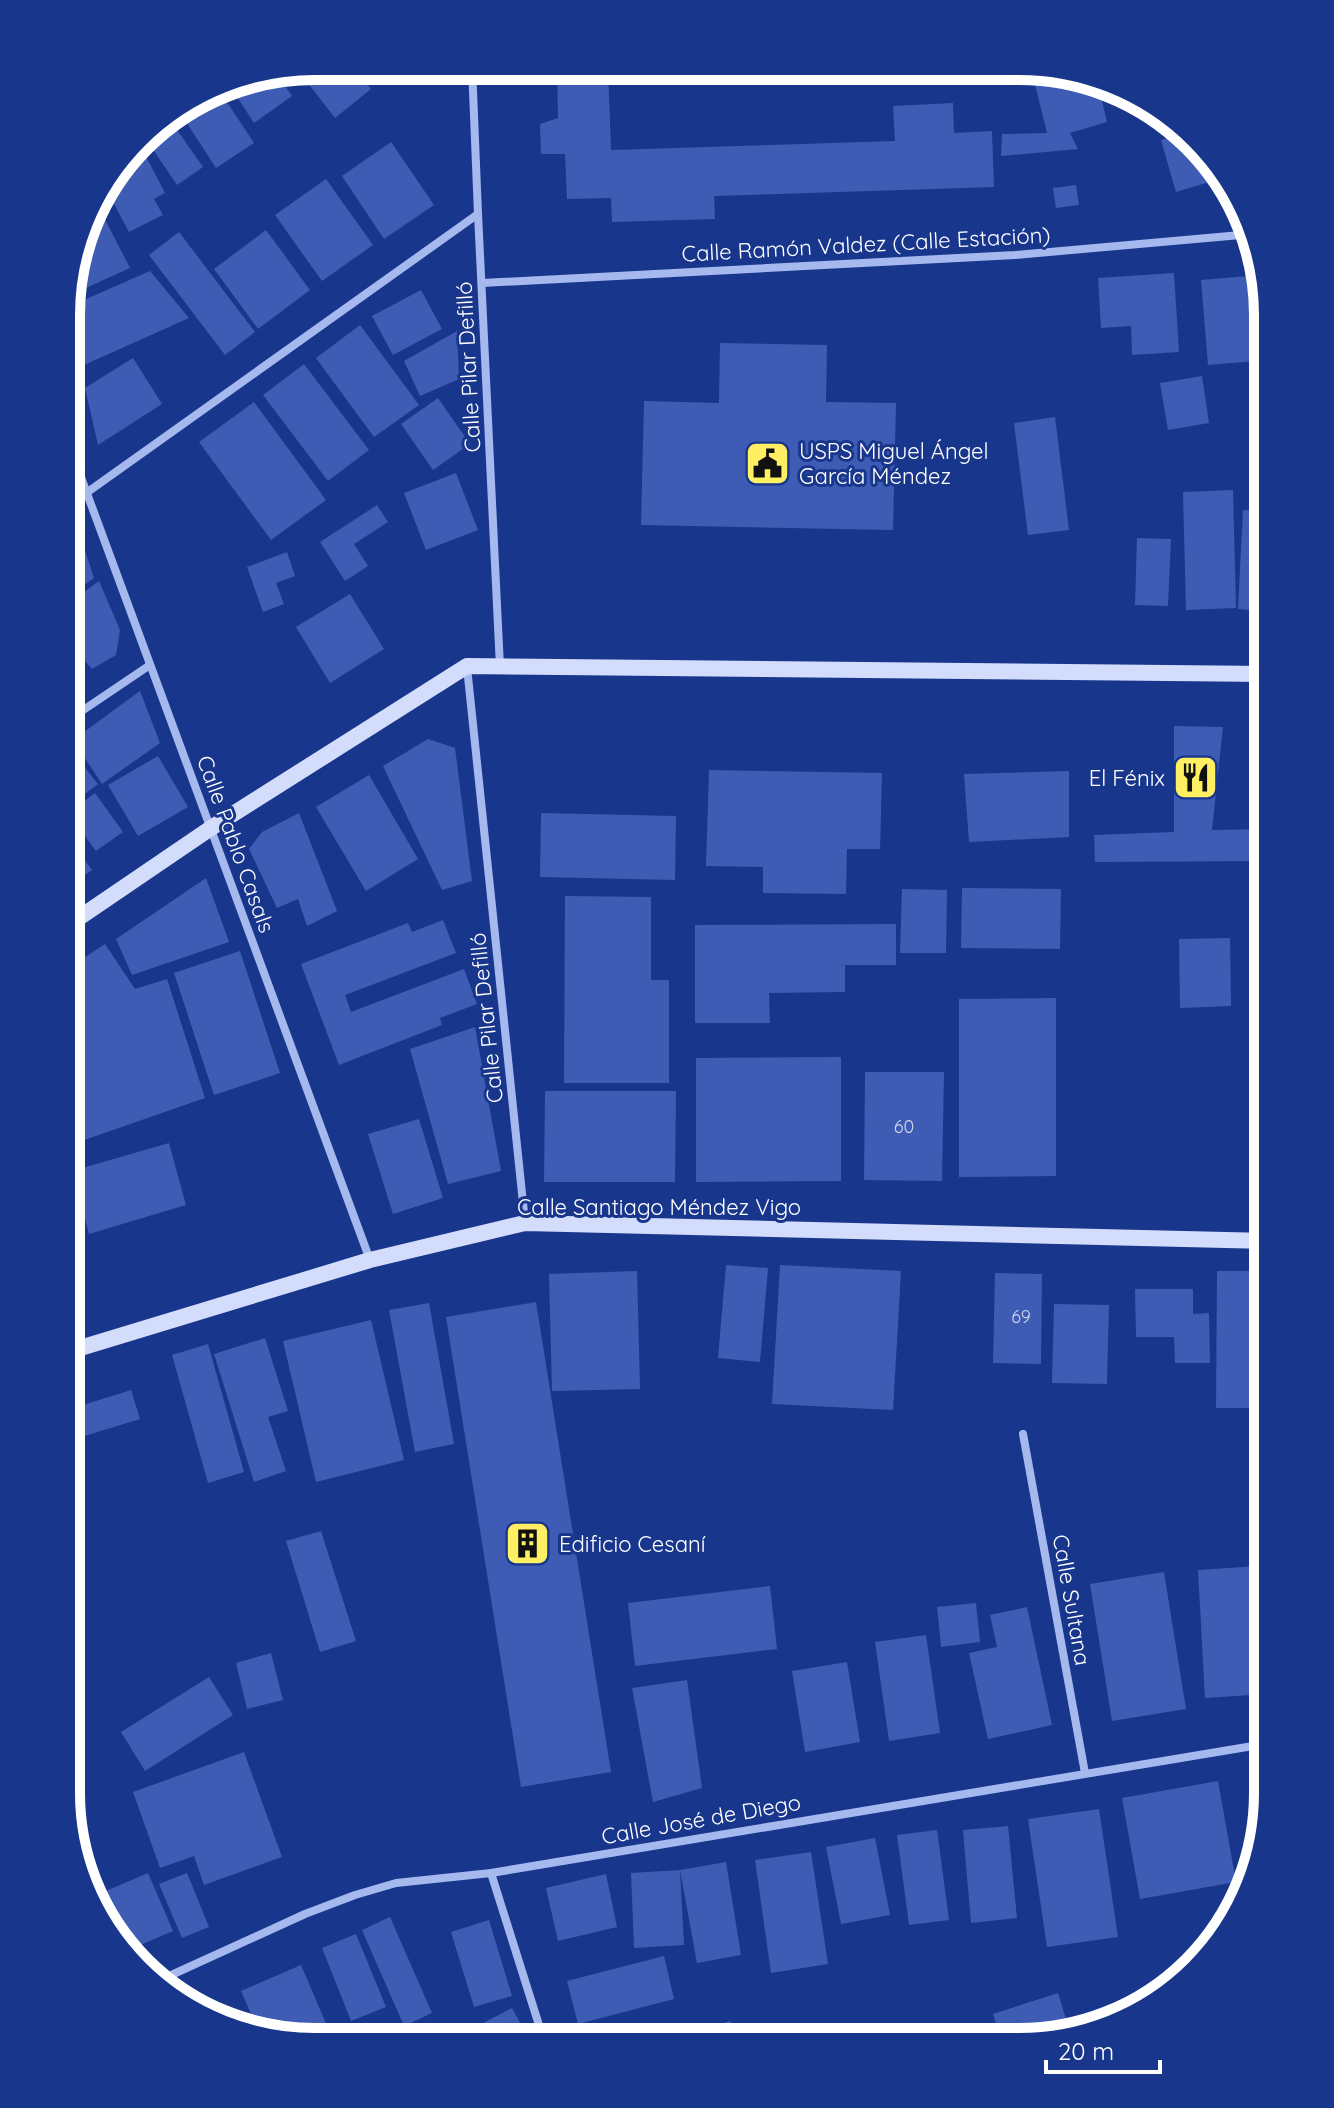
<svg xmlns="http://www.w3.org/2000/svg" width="1334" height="2108" viewBox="0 0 1334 2108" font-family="Quicksand,sans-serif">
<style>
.building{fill:#3e5cb3}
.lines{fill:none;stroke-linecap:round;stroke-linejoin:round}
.street{stroke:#a5b9ee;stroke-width:8}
.secondary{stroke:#d3dcfa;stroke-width:16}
.labels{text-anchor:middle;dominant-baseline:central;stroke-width:6;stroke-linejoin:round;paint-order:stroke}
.number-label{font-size:18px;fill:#cfd6ec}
.street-label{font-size:22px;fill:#fff;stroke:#19368d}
.poi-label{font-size:22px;fill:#fff;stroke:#19368d;text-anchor:start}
.rim{fill:none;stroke:#fff;stroke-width:10}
</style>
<rect width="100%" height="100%" fill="#19368d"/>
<g class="building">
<polygon points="315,66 352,66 371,89 335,118 297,69"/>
<polygon points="557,67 608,67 611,150 895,141 893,106 953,103 954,133 992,131 994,187 714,196 715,219 612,222 611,198 567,199 565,154 541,154 540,124 558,118"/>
<polygon points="1031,68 1052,68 1099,88 1107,122 1070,133 1078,149 1001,156 1002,134 1047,133"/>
<polygon points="277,74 292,96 254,123 228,83"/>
<polygon points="217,87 254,143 216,168 179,111"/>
<polygon points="168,117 203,167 177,185 144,136 150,128"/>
<polygon points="1183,133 1218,179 1235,202 1223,205 1216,180 1176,192 1161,140"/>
<polygon points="391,142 434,205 384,239 342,176"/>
<polygon points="139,143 165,193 154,199 163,215 129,232 105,187"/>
<polygon points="326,179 373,245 322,281 275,215"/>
<polygon points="1076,185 1079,205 1056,208 1053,188"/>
<polygon points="95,200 130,268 68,296 68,283 92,204"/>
<polygon points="266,230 310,290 258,329 214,269"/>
<polygon points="179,232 255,332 225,355 149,255"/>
<polygon points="150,271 189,318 75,369 68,354 68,307"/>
<polygon points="1174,273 1179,352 1132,355 1131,326 1101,328 1098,278"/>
<polygon points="1260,275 1268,360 1208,365 1201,280"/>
<polygon points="421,290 442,329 393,355 372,316"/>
<polygon points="360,325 419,405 374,437 316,358"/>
<polygon points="457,331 459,379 420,396 404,361"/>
<polygon points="720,343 827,345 826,402 896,403 893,530 641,525 644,401 719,403"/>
<polygon points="133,358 162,404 98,445 85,388"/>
<polygon points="304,364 369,450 328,481 263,395"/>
<polygon points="1202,376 1209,423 1168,430 1160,383"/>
<polygon points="438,398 470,444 433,470 401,424"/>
<polygon points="254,402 326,500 271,540 199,442"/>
<polygon points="1055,417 1069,530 1028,535 1014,423"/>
<polygon points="456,473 478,530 426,550 404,493"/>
<polygon points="1233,490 1236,608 1186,610 1183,492"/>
<polygon points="377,505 388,522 354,544 368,566 345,581 320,542"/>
<polygon points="1243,510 1268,511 1268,611 1238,609"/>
<polygon points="80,535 94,578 68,596 68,543"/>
<polygon points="1137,538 1171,539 1168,606 1135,605"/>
<polygon points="287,552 295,576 276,583 284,604 263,612 247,567"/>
<polygon points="99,581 120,630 116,655 92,669 68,641 68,604"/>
<polygon points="350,594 384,649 330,683 296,627"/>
<polygon points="68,649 83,673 68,684"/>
<polygon points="140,691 160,743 102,784 73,740"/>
<polygon points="1174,726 1223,727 1212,830 1268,829 1268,861 1095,862 1094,835 1174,832"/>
<polygon points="428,739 455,748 472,881 442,890 383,766"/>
<polygon points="70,749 98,784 77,800 67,789 67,750"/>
<polygon points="158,756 188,807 138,836 108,785"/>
<polygon points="709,770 882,773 880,849 847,849 846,894 763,893 763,867 706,866"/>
<polygon points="1069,771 1069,837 969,842 964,774"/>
<polygon points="369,775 418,859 366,891 316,807"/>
<polygon points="95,793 123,832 96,851 68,813"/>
<polygon points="299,813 337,911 307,926 298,899 277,908 249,849 262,832"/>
<polygon points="541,813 676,816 675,880 540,877"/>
<polygon points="67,835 92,870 67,887"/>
<polygon points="206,878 229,942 132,975 116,939"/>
<polygon points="962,888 1061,889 1060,949 961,948"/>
<polygon points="902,889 947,890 946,953 900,953"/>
<polygon points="565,896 651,897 651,980 669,980 669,1083 564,1083"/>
<polygon points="443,920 456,953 345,995 351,1012 464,969 477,1004 440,1018 442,1025 339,1065 301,964 408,923 412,932"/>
<polygon points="896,924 896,965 845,965 845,992 769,993 770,1023 695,1023 695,925"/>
<polygon points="1230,938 1231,1006 1180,1008 1179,939"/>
<polygon points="105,944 135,989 167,979 205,1098 67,1146 67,969"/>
<polygon points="240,951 280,1073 214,1095 174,973"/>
<polygon points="1056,998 1056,1176 959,1177 959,999"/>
<polygon points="475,1027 501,1171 448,1184 410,1049"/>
<polygon points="841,1057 841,1181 696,1182 696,1058"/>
<polygon points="865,1072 944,1072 942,1181 864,1180"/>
<polygon points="545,1091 676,1091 675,1182 544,1182"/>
<polygon points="419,1119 443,1198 393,1214 368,1134"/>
<polygon points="169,1143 186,1205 89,1234 72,1171"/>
<polygon points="726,1265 768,1268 760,1362 718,1358"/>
<polygon points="780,1265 901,1271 893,1410 772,1404"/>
<polygon points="637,1271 640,1389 552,1391 549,1274"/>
<polygon points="1217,1271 1266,1271 1265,1408 1216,1408"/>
<polygon points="995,1273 1042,1274 1041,1364 993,1363"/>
<polygon points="1135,1289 1193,1289 1193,1314 1209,1313 1210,1363 1175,1363 1174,1337 1136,1337"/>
<polygon points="536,1302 611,1772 521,1787 446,1317"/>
<polygon points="429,1303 454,1444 415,1452 389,1310"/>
<polygon points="1054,1304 1109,1305 1107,1384 1052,1383"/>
<polygon points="371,1320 404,1460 316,1482 283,1341"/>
<polygon points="265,1338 288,1411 268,1417 286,1471 254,1482 214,1354"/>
<polygon points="208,1344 244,1472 208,1483 172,1355"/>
<polygon points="131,1390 140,1419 68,1441 67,1410"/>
<polygon points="321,1531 356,1641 320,1652 286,1541"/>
<polygon points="1259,1566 1266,1694 1205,1698 1198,1570"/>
<polygon points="1164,1572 1186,1709 1112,1721 1090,1584"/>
<polygon points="770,1586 777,1649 635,1666 628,1603"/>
<polygon points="976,1603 980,1642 941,1647 937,1607"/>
<polygon points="1027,1607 1052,1725 988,1739 969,1653 997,1647 990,1615"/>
<polygon points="926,1635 940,1733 889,1741 875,1642"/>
<polygon points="271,1653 283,1700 247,1709 236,1663"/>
<polygon points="847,1662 860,1742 805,1752 792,1671"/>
<polygon points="209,1677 233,1715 145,1771 121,1732"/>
<polygon points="687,1680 702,1788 653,1802 632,1688"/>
<polygon points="244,1752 282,1857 204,1885 194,1856 160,1868 133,1792"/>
<polygon points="1218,1781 1236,1882 1140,1899 1122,1798"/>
<polygon points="1099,1809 1118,1937 1047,1947 1028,1819"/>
<polygon points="1008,1826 1017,1918 971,1923 963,1830"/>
<polygon points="937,1830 949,1920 909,1925 897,1835"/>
<polygon points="875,1838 890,1915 841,1924 826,1847"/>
<polygon points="811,1852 828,1964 771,1973 755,1860"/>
<polygon points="726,1862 741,1955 697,1963 680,1870"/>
<polygon points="680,1870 684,1945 634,1948 631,1873"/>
<polygon points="148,1873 173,1931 131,1949 92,1897"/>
<polygon points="187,1873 209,1927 182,1938 159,1884"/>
<polygon points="606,1874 617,1927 558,1941 546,1888"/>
<polygon points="390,1917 432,2013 404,2026 362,1930"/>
<polygon points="489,1920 512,1996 474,2007 451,1932"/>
<polygon points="356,1934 386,2007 351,2021 322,1948"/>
<polygon points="664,1956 674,1999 578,2024 567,1981"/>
<polygon points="301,1965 333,2040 283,2040 258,2030 241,1991"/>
<polygon points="1058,1993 1070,2032 1020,2042 1002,2042 993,2014"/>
<polygon points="512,2008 523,2028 502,2039 503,2041 451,2040"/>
<polygon points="730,2021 741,2041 671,2041 671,2040"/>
<polygon points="955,2027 960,2042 915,2042 915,2041"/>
</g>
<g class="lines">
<g class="street">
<polyline points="472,66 478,214 500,667"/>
<polyline points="482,283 1015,255 1252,234"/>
<polyline points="68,442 370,1260"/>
<polyline points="68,506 478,214"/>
<polyline points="467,667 525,1222"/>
<polyline points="67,721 150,665"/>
<polyline points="1023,1434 1085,1773"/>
<polyline points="1253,1746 1255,1864"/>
<polyline points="491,1873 544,2041"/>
<polyline points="156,1982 305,1914 355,1895 396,1883 491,1873 1253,1746 1267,1746"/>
</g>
<g class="secondary">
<polyline points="67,926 211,828 467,666 1268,674"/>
<polyline points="67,1352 370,1260 525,1223 1268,1241"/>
</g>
</g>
<defs>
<symbol id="civic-square" viewBox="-11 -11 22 22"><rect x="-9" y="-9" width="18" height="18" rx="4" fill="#ffef63" stroke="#19368d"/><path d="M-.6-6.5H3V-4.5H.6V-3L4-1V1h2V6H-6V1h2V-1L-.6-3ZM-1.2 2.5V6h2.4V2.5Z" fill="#111"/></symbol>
<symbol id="restaurant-square" viewBox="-11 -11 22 22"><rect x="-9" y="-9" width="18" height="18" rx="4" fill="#ffef63" stroke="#19368d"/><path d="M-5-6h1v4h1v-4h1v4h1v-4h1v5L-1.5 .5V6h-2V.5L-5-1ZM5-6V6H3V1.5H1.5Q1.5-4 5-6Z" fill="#111"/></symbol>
<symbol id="building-square" viewBox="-11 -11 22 22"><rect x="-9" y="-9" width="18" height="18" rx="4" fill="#ffef63" stroke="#19368d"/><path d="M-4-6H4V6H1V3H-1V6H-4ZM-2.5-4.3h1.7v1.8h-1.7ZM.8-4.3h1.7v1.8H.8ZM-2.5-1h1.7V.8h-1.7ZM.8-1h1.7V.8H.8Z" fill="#111"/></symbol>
</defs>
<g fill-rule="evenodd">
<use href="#civic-square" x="742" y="438" width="51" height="51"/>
<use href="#restaurant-square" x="1170" y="752" width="51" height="51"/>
<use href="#building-square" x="502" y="1518" width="51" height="51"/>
</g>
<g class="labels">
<g class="number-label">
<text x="904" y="1126">60</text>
<text x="1021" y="1316">69</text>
</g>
<g class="street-label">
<text transform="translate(866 244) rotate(-3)">Calle Ramón Valdez (Calle Estación)</text>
<text transform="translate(468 367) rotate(-93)">Calle Pilar Defilló</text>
<text transform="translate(236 844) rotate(70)">Calle Pablo Casals</text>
<text transform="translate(486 1018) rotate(-96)">Calle Pilar Defilló</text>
<text x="659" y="1207">Calle Santiago Méndez Vigo</text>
<text transform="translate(1072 1600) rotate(80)">Calle Sultana</text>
<text transform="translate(701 1819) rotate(-10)">Calle José de Diego</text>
</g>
<g class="poi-label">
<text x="799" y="451">USPS Miguel Ángel<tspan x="799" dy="25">García Méndez</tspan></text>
<text x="1165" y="778" text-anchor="end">El Fénix</text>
<text x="559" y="1544">Edificio Cesaní</text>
</g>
</g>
<path d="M0 0H1334V2108H0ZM315 80H1019A235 235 0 0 1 1254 315V1793A235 235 0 0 1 1019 2028H315A235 235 0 0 1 80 1793V315A235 235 0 0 1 315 80Z" fill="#19368d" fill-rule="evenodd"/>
<path class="rim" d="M315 80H1019A235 235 0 0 1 1254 315V1793A235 235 0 0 1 1019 2028H315A235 235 0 0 1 80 1793V315A235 235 0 0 1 315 80Z"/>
<path d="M1046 2060v12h114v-12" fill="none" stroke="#ffffff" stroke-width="4"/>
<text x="1058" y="2060" font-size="24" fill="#ffffff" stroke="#19368d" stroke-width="6" paint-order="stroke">20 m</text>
</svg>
